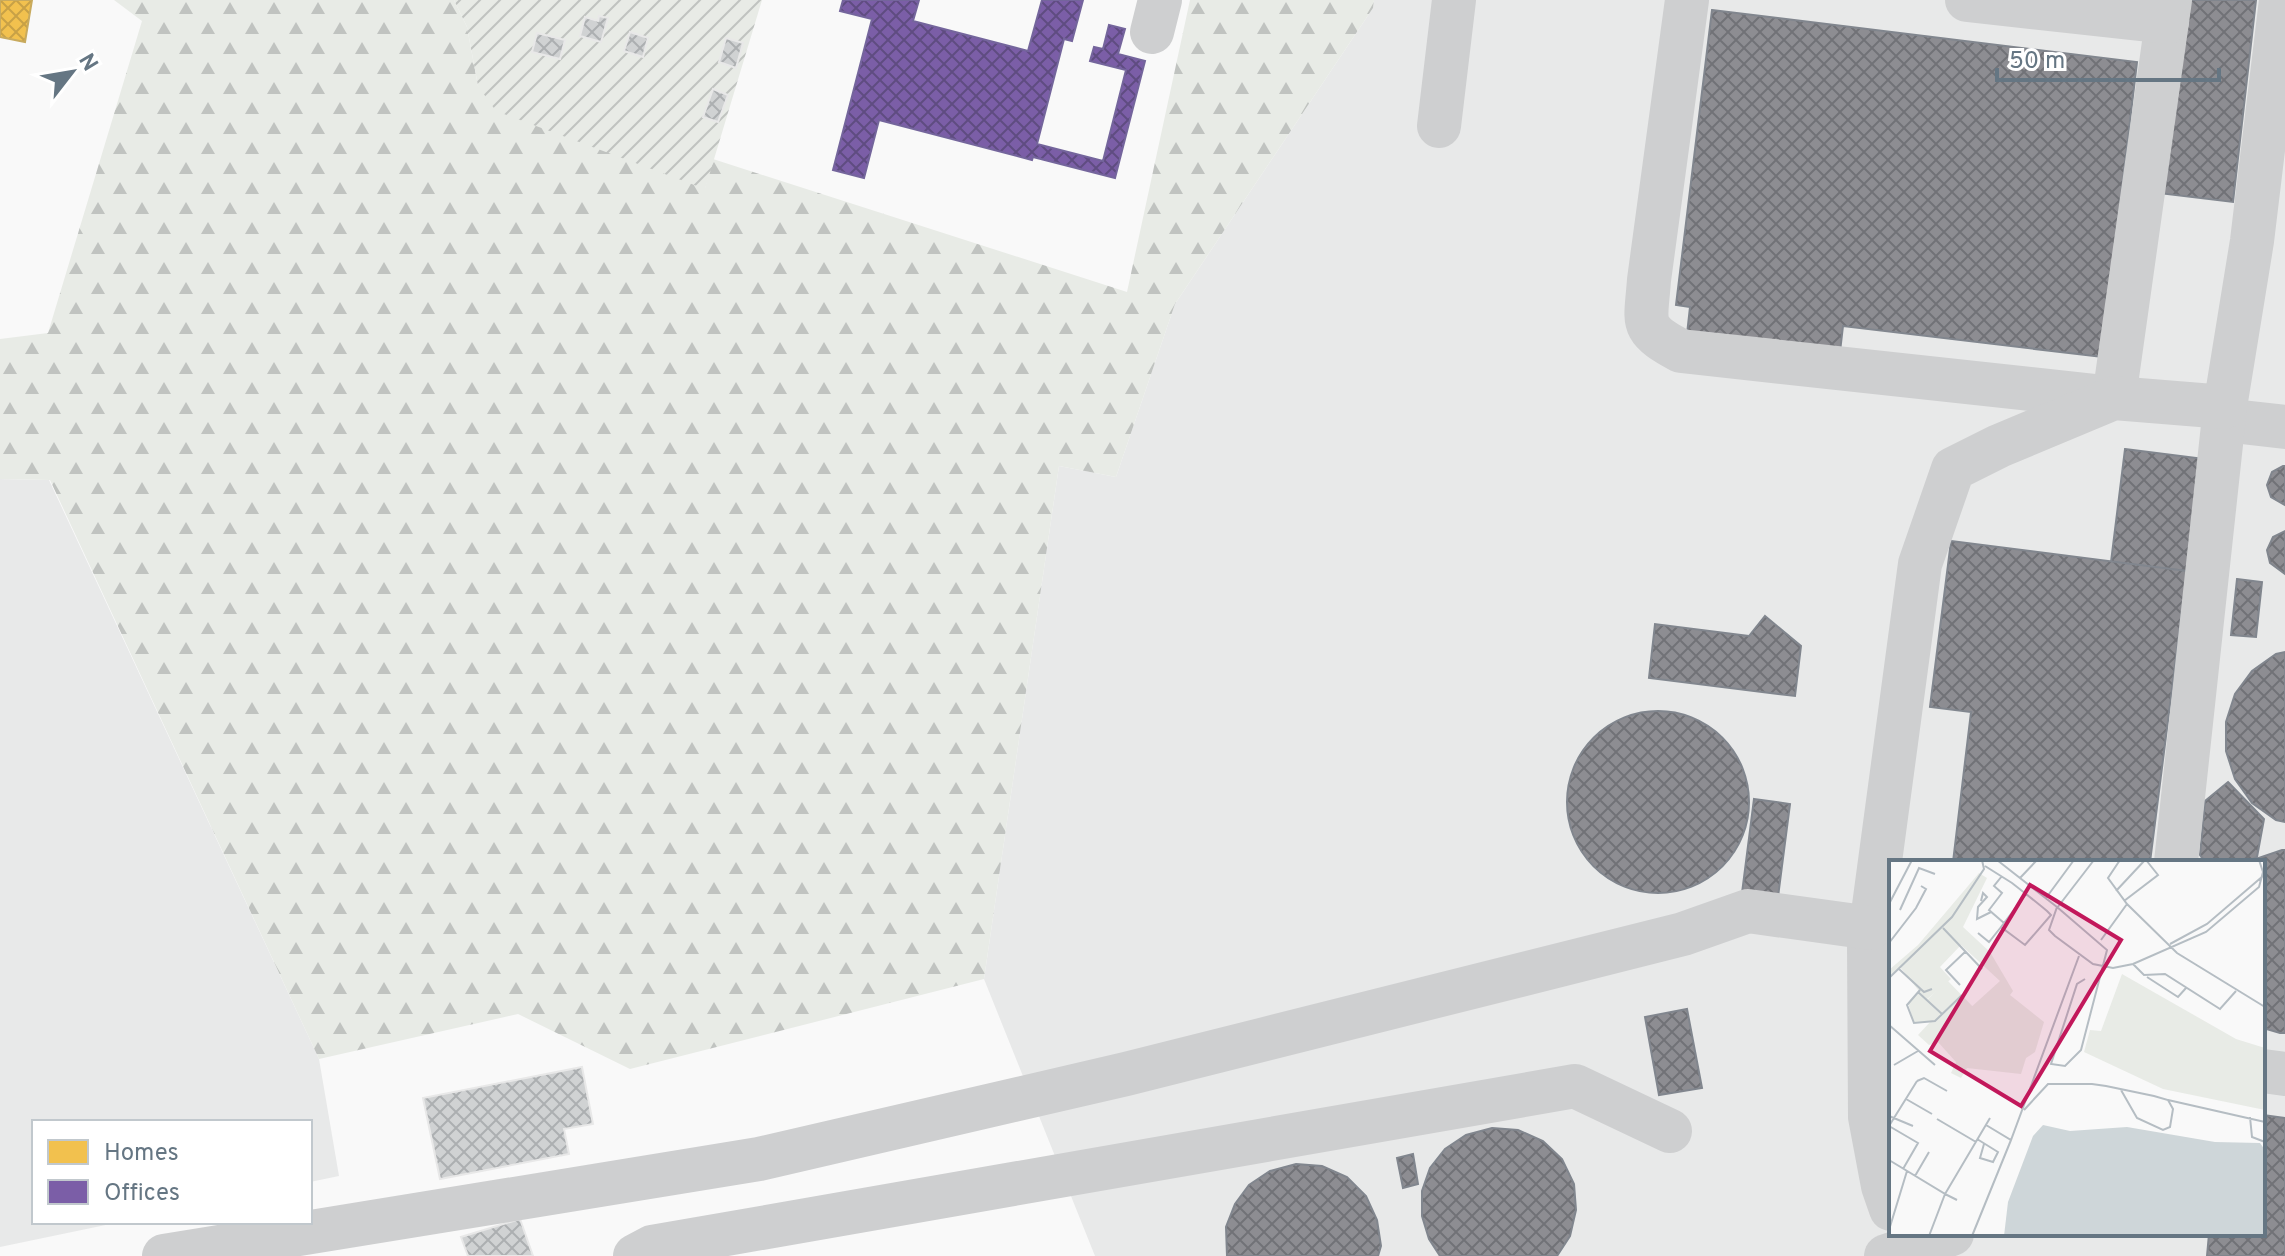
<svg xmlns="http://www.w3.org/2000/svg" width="2285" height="1256" viewBox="0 0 2285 1256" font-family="Overpass,sans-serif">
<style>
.built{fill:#e8e9e9;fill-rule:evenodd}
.forest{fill:url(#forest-firs)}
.garden{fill:url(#garden-furrows)}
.homes{fill:url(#homes-cross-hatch);stroke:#c8aa5e;stroke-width:2}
.offices{fill:url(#offices-cross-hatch);stroke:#74659c;stroke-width:2}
.industry{fill:url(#industry-cross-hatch);stroke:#81868e;stroke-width:2}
.building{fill:url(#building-cross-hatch);stroke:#e8e8e8;stroke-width:2}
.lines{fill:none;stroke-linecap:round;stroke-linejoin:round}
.minor{stroke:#cecfd0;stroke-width:44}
.inset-road{fill:none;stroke:#b5bdc3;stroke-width:2}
.view{fill:#c2185b;fill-opacity:0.15;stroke:#c2185b;stroke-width:4}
.inset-edge{fill:none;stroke:#657683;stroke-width:4}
</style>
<defs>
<pattern id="forest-firs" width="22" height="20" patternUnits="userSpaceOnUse" patternTransform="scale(2)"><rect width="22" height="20" fill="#e8ebe6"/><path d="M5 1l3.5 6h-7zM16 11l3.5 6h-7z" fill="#c0c3c0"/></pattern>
<pattern id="garden-furrows" width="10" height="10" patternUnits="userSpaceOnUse" patternTransform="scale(2)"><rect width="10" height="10" fill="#e8ebe6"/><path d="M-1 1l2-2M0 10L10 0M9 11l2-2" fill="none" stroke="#c0c3c0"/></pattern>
<pattern id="homes-cross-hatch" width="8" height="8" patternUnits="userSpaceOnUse" patternTransform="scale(2)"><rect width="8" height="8" fill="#f2c14e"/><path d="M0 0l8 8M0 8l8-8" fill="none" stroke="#c8a146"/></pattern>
<pattern id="offices-cross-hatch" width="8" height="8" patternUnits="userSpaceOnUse" patternTransform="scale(2)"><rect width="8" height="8" fill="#7b5ea7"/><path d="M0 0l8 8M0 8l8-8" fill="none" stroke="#5f4c81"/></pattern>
<pattern id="industry-cross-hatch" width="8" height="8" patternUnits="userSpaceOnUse" patternTransform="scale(2)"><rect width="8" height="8" fill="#8d8d92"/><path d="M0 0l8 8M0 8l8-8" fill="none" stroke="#717277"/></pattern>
<pattern id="building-cross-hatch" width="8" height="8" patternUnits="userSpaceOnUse" patternTransform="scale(2)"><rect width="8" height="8" fill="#d0d2d3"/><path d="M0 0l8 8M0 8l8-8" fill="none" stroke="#acafb1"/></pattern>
</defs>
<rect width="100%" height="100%" fill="#f9f9f9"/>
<g class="built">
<path d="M1374,0H2285V1256H1095L984,979L1059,466L1116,477L1175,304L1373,8ZM1891,862H2263V1234H1891Z"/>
<polygon points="0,479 49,480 319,1059 339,1176 310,1182 310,1122 34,1122 34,1222 120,1222 0,1247"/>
</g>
<polygon class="forest" points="114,0 454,0 467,27 478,86 705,188 713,159 1127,292 1190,0 1374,0 1373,8 1175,304 1116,477 1059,466 984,979 630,1069 518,1014 319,1059 50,480 0,479 0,339 48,333 142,21"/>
<polygon class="garden" points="454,0 762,0 705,189 496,111 478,86 467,27"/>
<polygon class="homes" points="0,0 32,0 25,42 0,37"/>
<polygon class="offices" points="843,0 919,0 913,21 1028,51 1042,0 1083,0 1072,41 1064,39 1037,144 1103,161 1126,70 1090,61 1094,47 1103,49 1109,25 1125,29 1118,54 1145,61 1115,178 1033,157 1032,160 879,120 864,178 833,170 872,19 840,11"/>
<g class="industry">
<polygon points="2180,0 2256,0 2233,202 2158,193"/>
<polygon points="1712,10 2137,62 2102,357 1843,326 1840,352 1687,334 1690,307 1676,305"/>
<polygon points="2125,449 2205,459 2187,571 2111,562"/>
<polygon points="2283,466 2285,466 2285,505 2271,497 2267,485 2272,472"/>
<polygon points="2285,531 2285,574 2270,563 2267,550 2273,537"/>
<polygon points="1951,541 2187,571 2150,862 1953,862 1971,712 1930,707"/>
<polygon points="2237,579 2262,582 2256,637 2231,635"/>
<polygon points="1765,616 1801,646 1795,696 1649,678 1655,624 1749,636"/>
<polygon points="2285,652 2285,822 2276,820 2252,803 2235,779 2226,751 2226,722 2235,694 2252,671 2276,654"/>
<circle cx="1658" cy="802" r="91"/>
<polygon points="2228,782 2264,819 2257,857 2247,862 2205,862 2200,855 2205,801"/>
<polygon points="1754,799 1790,804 1778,897 1742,893"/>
<polygon points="2282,850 2285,850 2285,1033 2280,1033 2263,1028 2263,862 2247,862"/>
<polygon points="1687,1009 1702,1088 1659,1095 1645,1017"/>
<polygon points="2263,1115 2285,1118 2285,1256 2207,1256 2209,1234 2263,1234"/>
<polygon points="1492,1128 1518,1130 1543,1141 1562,1159 1574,1184 1576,1210 1570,1236 1557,1256 1440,1256 1429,1239 1422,1216 1422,1191 1430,1168 1445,1149 1466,1135"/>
<polygon points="1413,1154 1418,1184 1403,1188 1397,1158"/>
<polygon points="1296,1164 1322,1166 1347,1177 1366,1196 1377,1220 1381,1246 1378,1256 1227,1256 1226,1227 1235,1204 1249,1185 1270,1171"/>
</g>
<g class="building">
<polygon points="599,16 608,18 601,42 580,36 585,17 598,21"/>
<polygon points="630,32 648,38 643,57 624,51"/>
<polygon points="537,33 565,40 560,59 532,52"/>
<polygon points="726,38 743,43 736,68 719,62"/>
<polygon points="713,89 728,95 718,122 703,117"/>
<polygon points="582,1067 593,1124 564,1129 569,1154 440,1179 423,1098"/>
<polygon points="520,1219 533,1256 468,1256 461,1237"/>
</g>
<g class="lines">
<g class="minor">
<path d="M1687,0L1649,280C1646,324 1638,328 1681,351L2114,398L2170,0"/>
<polyline points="1967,0 2167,22"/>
<polyline points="1152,32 1160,0"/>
<polyline points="1439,126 1454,0"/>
<polyline points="2224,420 2285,427"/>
<polyline points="2176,862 2225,407"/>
<polyline points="2263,1071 2285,1074"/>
<polyline points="1891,1209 1883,1186 1870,1117 1869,943 1920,564 1953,469 1999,446 2114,398 2225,407 2252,241 2281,0"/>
<polyline points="164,1256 759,1159 1126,1074 1683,934 1748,911 1871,928"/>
<polyline points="635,1256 652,1247 1575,1086 1670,1131"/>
<polyline points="1886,1256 1952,1234"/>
</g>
</g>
<g transform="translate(1889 860)">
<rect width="376" height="376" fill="#f9f9f9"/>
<path d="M233,114L347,179L376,188V250L274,229L195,192L201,170L212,171Z" fill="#e8ebe6"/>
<path d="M90,13L98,18L74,67L101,92L124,131L121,135L155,162L146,192L137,198L132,214L78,208L72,218L62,213L67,202L49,182L40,185L29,175L42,161L68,160L111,121L72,85L51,107L62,119L37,140L11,107L0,116V110L29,85Z" fill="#e8ebe6"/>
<path d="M58,120L85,148L71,160L25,163L19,143L30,132L38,140Z" fill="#e8ebe6"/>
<path d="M154,265L181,271L238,267L326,282L371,283L376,290V376H115L119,342L144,276Z" fill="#ced6d9"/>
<path class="inset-road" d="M108,0L168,47L160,70L166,76L204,104L224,108L244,104L317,72L370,27L374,12L370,0M231,0L219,18L238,44L288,93L376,147M96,6L123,23L137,34L152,46L158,51L162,55L136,85L112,67L137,34M113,16L105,26L113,33L100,50L115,63M131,18L148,0M227,31L256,0M157,38L185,0M92,41L94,33L98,37L89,47L88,59L102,52M235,41L269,15L257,0M0,44L23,0M168,47L218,90L192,190L176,206L162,204L188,124L196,119M168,48L205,0M11,50L30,8L46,14M54,68L93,109M89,73L100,82L112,67M212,80L238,44M0,83L27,48L37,29L32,26M281,84L318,64L374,16M244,104L255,115L276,114L331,149L347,131M10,109L35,132L43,129M258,117L289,137L297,128M0,118L63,57L95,9L93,0M71,125L57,110L77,91M31,130L18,145L25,163L46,161L73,135M29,132L53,154M0,165L46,205M5,205L29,191M28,221L35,218L58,231M17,239L43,254M279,240L376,262M135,250L159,224H203L217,226L265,236L279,240L284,249L281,267L274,270L248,258L232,230M0,256L24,266M361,257L363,277L376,282M48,259L87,282M97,265L122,280L190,96M0,266L29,283L14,309M0,266L28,221M88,279L109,292L104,302L91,298L95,284M0,300L56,334L40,376M26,316L40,292M68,340L56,334L101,258M0,370L18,311M83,376L122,280"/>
<path class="view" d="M141,25L232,80L132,246L41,191Z"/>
<rect width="376" height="376" class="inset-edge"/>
</g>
<rect x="32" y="1120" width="280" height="104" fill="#ffffff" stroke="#c1c8cd" stroke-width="2"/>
<rect x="48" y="1140" width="40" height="24" fill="#f2c14e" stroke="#c1c8cd" stroke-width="2"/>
<text x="104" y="1160" font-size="24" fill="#657683">Homes</text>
<rect x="48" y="1180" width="40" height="24" fill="#7b5ea7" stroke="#c1c8cd" stroke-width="2"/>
<text x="104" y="1200" font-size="24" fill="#657683">Offices</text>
<g transform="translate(72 72) rotate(59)" stroke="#ffffff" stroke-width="6" paint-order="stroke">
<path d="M0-6L14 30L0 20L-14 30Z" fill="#657683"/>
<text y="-12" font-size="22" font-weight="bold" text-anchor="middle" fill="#657683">N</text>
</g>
<path d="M1997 68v12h222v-12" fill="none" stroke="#657683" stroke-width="4"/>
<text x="2009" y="68" font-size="24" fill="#657683" stroke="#ffffff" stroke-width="6" paint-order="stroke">50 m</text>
</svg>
